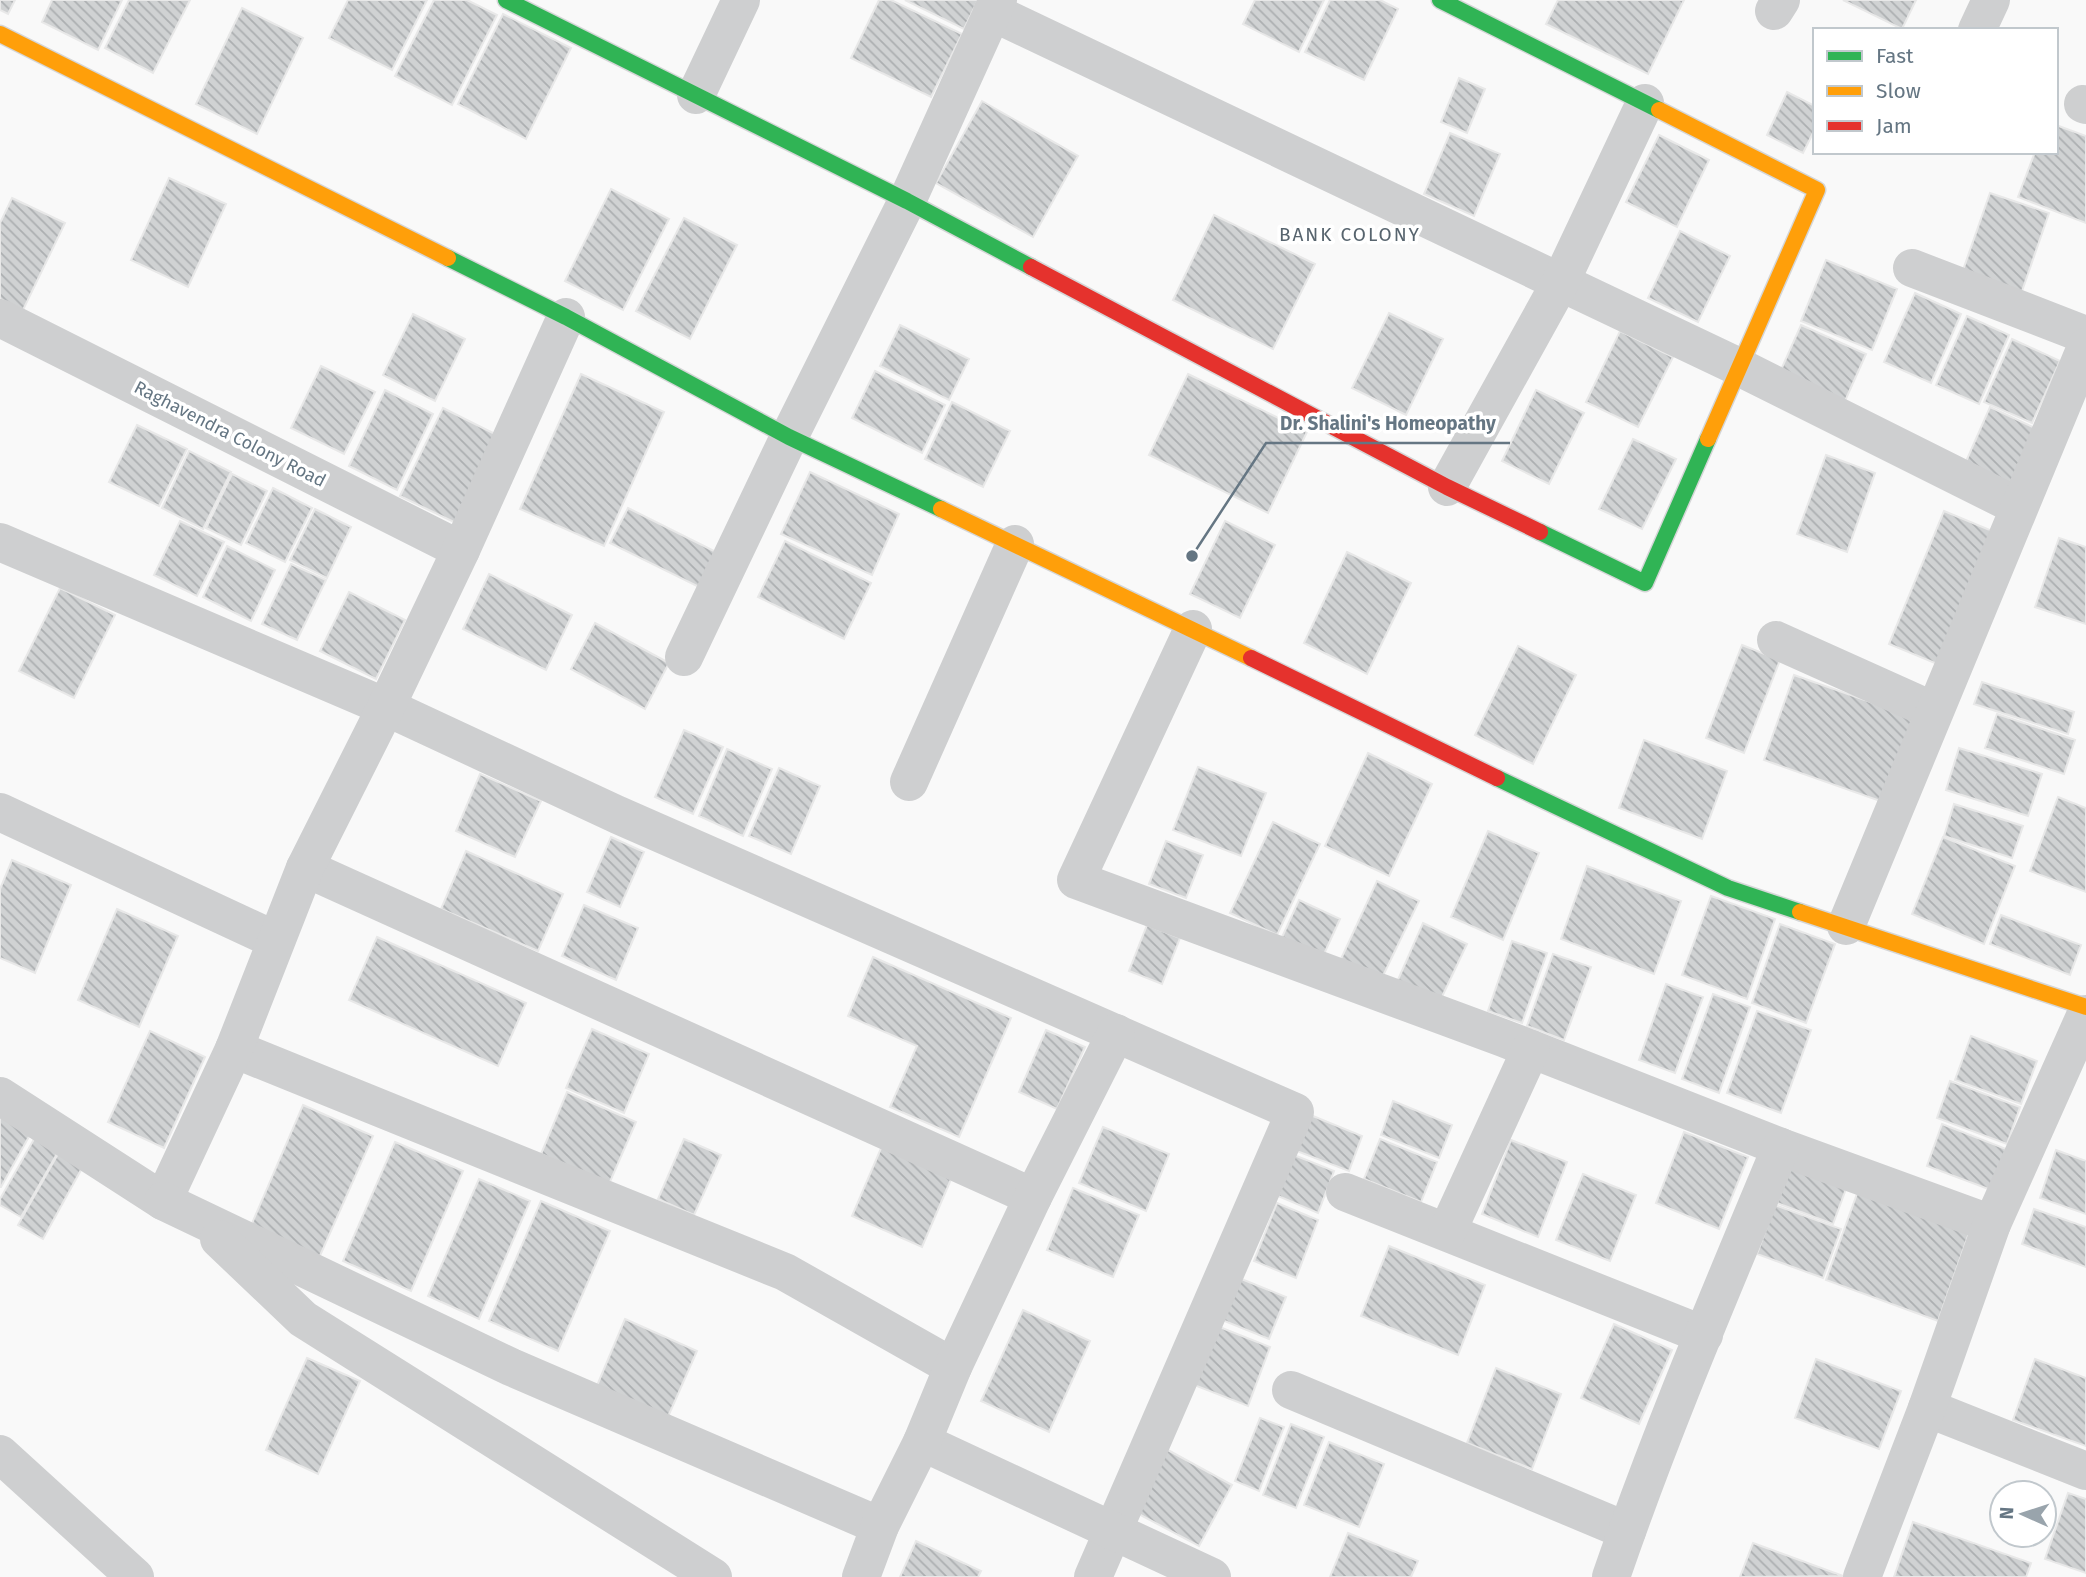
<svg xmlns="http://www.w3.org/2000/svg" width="2086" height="1577" viewBox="0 0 2086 1577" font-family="'Fira Sans',sans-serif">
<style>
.building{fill:url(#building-back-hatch);stroke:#e8e8e8;stroke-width:2}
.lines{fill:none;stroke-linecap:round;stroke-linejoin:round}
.fast-casing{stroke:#d5d6d7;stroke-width:19}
.slow-casing{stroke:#d5d6d7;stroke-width:19}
.jam-casing{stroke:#d5d6d7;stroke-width:19}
.street{stroke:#cecfd0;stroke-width:38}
.fast{stroke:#30b455;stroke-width:16}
.slow{stroke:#ff9f0a;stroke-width:16}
.jam{stroke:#e5322d;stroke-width:16}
.labels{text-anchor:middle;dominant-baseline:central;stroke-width:7;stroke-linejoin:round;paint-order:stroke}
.street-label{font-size:18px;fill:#657683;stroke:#fff}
.neighbourhood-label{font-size:19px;letter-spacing:2px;fill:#57646e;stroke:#fff}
.leader{fill:none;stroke:#657683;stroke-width:2.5}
.callout-dot{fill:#657683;stroke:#fff;stroke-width:2.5}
.callout-label{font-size:19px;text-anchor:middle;font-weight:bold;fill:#657683;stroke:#fff;stroke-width:7;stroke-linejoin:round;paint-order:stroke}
</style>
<defs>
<pattern id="building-back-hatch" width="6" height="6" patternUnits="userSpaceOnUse" patternTransform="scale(1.75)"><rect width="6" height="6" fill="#d0d2d3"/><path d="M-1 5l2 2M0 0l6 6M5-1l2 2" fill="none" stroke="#acafb1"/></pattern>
</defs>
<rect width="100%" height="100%" fill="#f9f9f9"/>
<g class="building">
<polygon points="0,0 15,0 8,14 0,10"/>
<polygon points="52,0 122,0 98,50 42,22"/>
<polygon points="129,0 190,0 153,73 105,48"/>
<polygon points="348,0 427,0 392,70 329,38"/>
<polygon points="434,0 467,0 497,15 452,105 395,76"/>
<polygon points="879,0 891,0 962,34 931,97 851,58"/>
<polygon points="905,0 978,0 964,29"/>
<polygon points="1255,0 1324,0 1299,52 1243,24"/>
<polygon points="1330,0 1380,0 1398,9 1364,80 1305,52"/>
<polygon points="1558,0 1684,0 1648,74 1546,24"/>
<polygon points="1843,0 1916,0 1902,29"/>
<polygon points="242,8 303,38 257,134 196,104"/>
<polygon points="503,14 571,48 526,139 458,104"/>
<polygon points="1459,78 1485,89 1467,133 1441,122"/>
<polygon points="1787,92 1815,106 1815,129 1803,153 1767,135"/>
<polygon points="982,101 1078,156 1033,237 936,183"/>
<polygon points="2056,125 2086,136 2086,223 2018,197 2035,152 2056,152"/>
<polygon points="1450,133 1500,154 1474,216 1424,194"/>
<polygon points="1659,135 1709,160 1677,227 1626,202"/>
<polygon points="169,178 226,204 188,287 131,260"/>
<polygon points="611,189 669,219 623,310 565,281"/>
<polygon points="1990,193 2049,213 2021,294 1962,273"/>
<polygon points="12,198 65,223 23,310 0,299 0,223"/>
<polygon points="1214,215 1315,264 1273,349 1173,300"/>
<polygon points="684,218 737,245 690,339 636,311"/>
<polygon points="1680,231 1730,256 1698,322 1648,298"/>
<polygon points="1826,260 1897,289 1872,350 1801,321"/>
<polygon points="1915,293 1961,314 1931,383 1884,362"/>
<polygon points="1389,313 1443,339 1406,415 1352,388"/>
<polygon points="413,314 465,339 435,401 383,375"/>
<polygon points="1967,316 2009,335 1979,404 1936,385"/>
<polygon points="900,325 969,359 949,400 880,366"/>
<polygon points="1801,325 1866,354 1841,410 1776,381"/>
<polygon points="1620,331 1673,357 1638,427 1586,402"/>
<polygon points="2012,339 2060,361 2032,423 1984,402"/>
<polygon points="321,366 375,392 344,454 291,428"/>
<polygon points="875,371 945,405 922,453 852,418"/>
<polygon points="581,374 664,412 604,546 520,509"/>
<polygon points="1188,374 1307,432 1268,513 1149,455"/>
<polygon points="385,390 433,414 397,490 349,466"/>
<polygon points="1536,390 1584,413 1549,484 1502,461"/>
<polygon points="952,402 1010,431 983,487 925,459"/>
<polygon points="1990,407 2037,429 2008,496 1960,475"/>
<polygon points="443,408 501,437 458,524 400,496"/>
<polygon points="137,425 187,449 159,506 109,482"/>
<polygon points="1633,439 1676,459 1642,529 1599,509"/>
<polygon points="189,451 231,472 203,529 162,508"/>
<polygon points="1826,455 1875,473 1847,552 1797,534"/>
<polygon points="810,472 899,514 872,575 781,534"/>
<polygon points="232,474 267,491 241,545 206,528"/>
<polygon points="273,488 312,508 285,562 246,543"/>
<polygon points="628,508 726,557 709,592 610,543"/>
<polygon points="315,509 351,527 327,578 290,560"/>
<polygon points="1944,511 1997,533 1942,666 1889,644"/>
<polygon points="180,521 224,542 197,596 154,575"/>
<polygon points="1225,521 1275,545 1240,618 1190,594"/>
<polygon points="2059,538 2086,547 2086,624 2035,607"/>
<polygon points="785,541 871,583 844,639 758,597"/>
<polygon points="227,546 275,570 251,621 203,597"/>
<polygon points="1347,552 1411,583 1367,674 1304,643"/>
<polygon points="291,564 326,580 297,640 262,624"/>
<polygon points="489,574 572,615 546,670 463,629"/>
<polygon points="60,588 115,615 74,698 19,671"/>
<polygon points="349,592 405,620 376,679 320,651"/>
<polygon points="595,623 669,663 645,709 571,669"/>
<polygon points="1742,645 1780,660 1744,753 1706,738"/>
<polygon points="1518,646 1576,675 1533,764 1475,735"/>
<polygon points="1794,675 1913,717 1883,802 1764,760"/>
<polygon points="1982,682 2074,712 2068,734 1974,704"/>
<polygon points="1997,714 2075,740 2064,774 1985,748"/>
<polygon points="684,730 723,747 693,814 655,797"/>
<polygon points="1644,740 1727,771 1702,839 1619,808"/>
<polygon points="1959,748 2042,774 2028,816 1946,790"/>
<polygon points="727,749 772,769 743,836 699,816"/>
<polygon points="1368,753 1432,784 1389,876 1325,846"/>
<polygon points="1198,767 1266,793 1241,856 1173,830"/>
<polygon points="779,768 820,786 791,854 749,836"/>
<polygon points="480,774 541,801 515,857 456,831"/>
<polygon points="2058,797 2086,808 2086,892 2030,871"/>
<polygon points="1954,804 2023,826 2012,858 1944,836"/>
<polygon points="1273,822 1320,844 1277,935 1230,913"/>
<polygon points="1488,831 1539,853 1503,940 1451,917"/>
<polygon points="611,837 644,852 620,907 587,892"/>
<polygon points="1943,837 2015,866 1984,944 1912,914"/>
<polygon points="1166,841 1203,855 1186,898 1149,884"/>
<polygon points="466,851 563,894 538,951 441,909"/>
<polygon points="12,860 71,885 35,973 0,958 0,889"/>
<polygon points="1587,866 1681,901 1654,974 1561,939"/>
<polygon points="1377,881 1419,901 1381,980 1340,961"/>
<polygon points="1711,896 1775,919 1747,999 1682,975"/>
<polygon points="1299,900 1340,919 1319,965 1278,946"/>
<polygon points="584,905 638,928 616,980 562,956"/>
<polygon points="117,909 178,936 139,1027 78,1000"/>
<polygon points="2001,915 2081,945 2070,975 1990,944"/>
<polygon points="1423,923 1467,944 1440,1001 1397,982"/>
<polygon points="1780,924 1835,944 1806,1023 1752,1003"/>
<polygon points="1147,925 1180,938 1162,984 1129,971"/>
<polygon points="377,937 526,1003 498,1066 349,1000"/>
<polygon points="1512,941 1547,953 1522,1023 1488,1011"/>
<polygon points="1553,954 1591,967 1564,1040 1527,1026"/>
<polygon points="873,957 1011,1018 959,1137 890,1107 917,1046 848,1016"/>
<polygon points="1666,984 1703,997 1675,1073 1639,1060"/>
<polygon points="1713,994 1750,1007 1719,1093 1682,1079"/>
<polygon points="1757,1011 1811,1030 1781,1113 1727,1093"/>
<polygon points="592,1029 649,1054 624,1113 566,1088"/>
<polygon points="1046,1030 1085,1047 1057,1109 1019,1092"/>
<polygon points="150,1031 205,1057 164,1148 108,1122"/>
<polygon points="1971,1036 2037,1061 2021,1104 1955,1080"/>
<polygon points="1950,1081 2020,1107 2007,1144 1937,1118"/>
<polygon points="567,1092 636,1122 609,1184 541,1154"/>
<polygon points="1393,1101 1452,1125 1439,1158 1381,1135"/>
<polygon points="303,1105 373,1136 319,1258 250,1228"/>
<polygon points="1308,1114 1362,1136 1349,1171 1294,1150"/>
<polygon points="0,1116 31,1133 1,1187 0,1187"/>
<polygon points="1942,1124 2006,1149 1991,1190 1927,1166"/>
<polygon points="42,1125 66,1138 21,1217 0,1205 0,1199"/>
<polygon points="1103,1127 1169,1154 1146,1211 1079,1183"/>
<polygon points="1684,1132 1748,1157 1719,1229 1656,1203"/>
<polygon points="684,1139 721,1155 694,1215 658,1199"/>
<polygon points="1380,1139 1437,1162 1421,1202 1364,1179"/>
<polygon points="1511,1140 1567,1162 1538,1237 1482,1214"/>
<polygon points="395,1142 463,1171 411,1291 343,1261"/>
<polygon points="63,1145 87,1159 43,1239 18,1225"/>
<polygon points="882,1146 952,1177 922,1247 852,1216"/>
<polygon points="2056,1150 2086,1161 2086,1214 2040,1198"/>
<polygon points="1294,1155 1334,1171 1318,1213 1278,1196"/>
<polygon points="1793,1157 1850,1178 1833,1224 1777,1203"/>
<polygon points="1583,1174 1636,1195 1610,1261 1556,1240"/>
<polygon points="479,1179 530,1201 479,1319 428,1296"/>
<polygon points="1073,1188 1139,1215 1113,1277 1047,1250"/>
<polygon points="1858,1191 1969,1233 1938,1321 1826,1280"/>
<polygon points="541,1201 610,1231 558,1351 489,1321"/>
<polygon points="1277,1203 1318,1220 1296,1278 1254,1261"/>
<polygon points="1775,1205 1841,1229 1823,1278 1757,1254"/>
<polygon points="2034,1209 2086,1227 2086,1267 2022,1244"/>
<polygon points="1389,1246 1485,1285 1458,1355 1361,1316"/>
<polygon points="1234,1276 1286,1297 1269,1339 1217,1318"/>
<polygon points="1023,1310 1090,1341 1049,1432 981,1401"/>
<polygon points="625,1319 697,1351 667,1419 596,1388"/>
<polygon points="1212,1324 1270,1347 1248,1406 1189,1383"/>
<polygon points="1614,1324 1672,1350 1639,1424 1581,1398"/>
<polygon points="307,1358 360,1381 318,1474 266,1450"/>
<polygon points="1816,1359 1901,1391 1879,1449 1795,1418"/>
<polygon points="2035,1359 2086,1378 2086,1446 2013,1420"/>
<polygon points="1496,1368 1561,1394 1532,1469 1467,1443"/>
<polygon points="1260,1418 1284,1427 1259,1491 1235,1481"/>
<polygon points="1291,1424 1324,1437 1296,1508 1263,1495"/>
<polygon points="1329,1442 1384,1464 1359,1527 1304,1505"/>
<polygon points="1166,1449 1232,1485 1199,1546 1133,1511"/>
<polygon points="2068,1493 2086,1499 2086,1573 2045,1559"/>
<polygon points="1913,1522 2031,1563 2026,1577 1894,1577"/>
<polygon points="1348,1533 1418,1561 1411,1577 1330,1577"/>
<polygon points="916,1541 981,1571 978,1577 900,1577"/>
<polygon points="1753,1543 1843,1576 1740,1577"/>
</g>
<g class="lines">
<defs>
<g id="fast">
<polyline points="506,0 907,201 1031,267"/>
<polyline points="1440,0 1659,110"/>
<polyline points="448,258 566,317 789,437 941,509"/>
<polyline points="1540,532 1645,583 1708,439"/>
<polyline points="1497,778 1728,888 1800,912"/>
</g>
<g id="slow">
<polyline points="0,34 448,258"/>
<polyline points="1659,110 1817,190 1708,439"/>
<polyline points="941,509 1251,658"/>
<polyline points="1800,912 2086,1007"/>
</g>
<g id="jam">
<polyline points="1031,267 1447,487 1540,532"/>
<polyline points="1251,658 1497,778"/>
</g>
</defs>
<use href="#fast" class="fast-casing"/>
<use href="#slow" class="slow-casing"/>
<use href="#jam" class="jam-casing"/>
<g class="street">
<polyline points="1774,11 1781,0"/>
<polyline points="992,12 1741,368 2019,507"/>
<polyline points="1977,30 1991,0"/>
<polyline points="696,95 741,0"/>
<polyline points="2083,104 2086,105"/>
<polyline points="1912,268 2086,335"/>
<polyline points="0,318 461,550"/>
<polyline points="1447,487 1560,283 1645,103"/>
<polyline points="0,542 386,707 618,815 1295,1112 1093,1577"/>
<polyline points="1193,629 1076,880 1503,1038 1781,1147 1992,1224"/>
<polyline points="1776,640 1934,711"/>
<polyline points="684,657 789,437 907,201 998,0"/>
<polyline points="909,782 1015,544"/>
<polyline points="0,812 275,940"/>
<polyline points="305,868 1033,1197"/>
<polyline points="1846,926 2086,347"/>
<polyline points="234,1049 785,1272 953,1367"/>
<polyline points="0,1096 163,1201 234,1049 305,868 386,707 461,550 566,317"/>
<polyline points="1345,1192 1704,1335"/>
<polyline points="163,1201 511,1367 880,1526"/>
<polyline points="1447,1232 1531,1049"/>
<polyline points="219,1239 303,1319 713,1577"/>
<polyline points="1291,1390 1627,1531"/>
<polyline points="1927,1408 2086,1471"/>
<polyline points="922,1442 1212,1577"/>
<polyline points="0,1454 135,1577"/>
<polyline points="861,1577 880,1526 922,1442 953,1367 1033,1197 1116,1033"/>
<path d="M1611,1577C1661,1431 1722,1289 1781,1147"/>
<polyline points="1862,1577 1927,1408 1992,1224 2086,1014"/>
</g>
<use href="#fast" class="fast"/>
<use href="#slow" class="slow"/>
<use href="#jam" class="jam"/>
</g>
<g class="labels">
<g class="street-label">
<text transform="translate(230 434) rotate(27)">Raghavendra Colony Road</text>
</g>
<g class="neighbourhood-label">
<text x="1350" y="234">BANK COLONY</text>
</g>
</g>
<path class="leader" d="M1192 556L1266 443H1510"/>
<circle class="callout-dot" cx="1192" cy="556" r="7"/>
<g class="callout-label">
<text x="1388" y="430">Dr. Shalini's Homeopathy</text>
</g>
<rect x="1813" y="28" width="245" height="126" fill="#ffffff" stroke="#c1c8cd" stroke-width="2"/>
<rect x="1827" y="51" width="35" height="10" fill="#30b455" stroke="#c1c8cd" stroke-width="2"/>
<text x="1876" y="63" font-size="21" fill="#657683">Fast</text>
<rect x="1827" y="86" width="35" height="10" fill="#ff9f0a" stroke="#c1c8cd" stroke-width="2"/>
<text x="1876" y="98" font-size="21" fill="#657683">Slow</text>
<rect x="1827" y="121" width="35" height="10" fill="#e5322d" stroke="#c1c8cd" stroke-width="2"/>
<text x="1876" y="133" font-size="21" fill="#657683">Jam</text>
<g transform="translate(2023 1514) rotate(273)"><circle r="33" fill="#ffffff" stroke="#c1c8cd" stroke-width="2"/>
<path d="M0-5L12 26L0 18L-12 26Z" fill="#99a4ac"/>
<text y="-10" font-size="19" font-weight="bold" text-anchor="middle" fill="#657683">N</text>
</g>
</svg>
